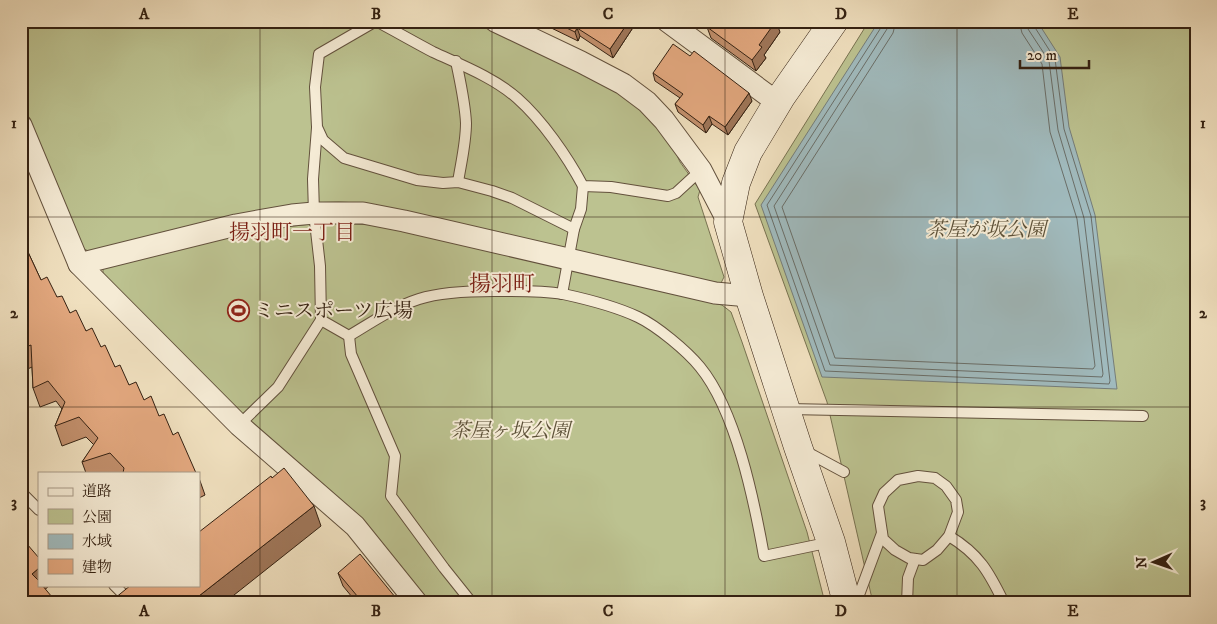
<svg xmlns="http://www.w3.org/2000/svg" width="1217" height="624" viewBox="0 0 1217 624" font-family="'IM FELL DW Pica','Noto Serif JP',serif">
<style>
.green{fill:#bcc290;stroke:#787251}
.water{fill:#a0babd;stroke:#757d79}
.lines{fill:none;stroke-linecap:round;stroke-linejoin:round}
.shore{stroke:#6a6e68;stroke-width:1}
.lane-casing{stroke:#63513d;stroke-width:12}
.street-casing{stroke:#63513d;stroke-width:23}
.secondary-casing{stroke:#342112;stroke-width:29}
.lane{stroke:#f5ebd5;stroke-width:10}
.street{stroke:#f5ebd5;stroke-width:21}
.secondary{stroke:#f5ebd5;stroke-width:28}
.wall{fill:#c3906d;stroke:#342112}
.shaded-wall{fill:#9f7659;stroke:#342112}
.building{fill:#e3a87f;stroke:#342112}
.grid{fill:none;stroke:#342112;stroke-width:1;stroke-opacity:0.55}
.labels{text-anchor:middle;dominant-baseline:central;stroke-width:4;stroke-linejoin:round;paint-order:stroke}
.park-label{font-size:20px;font-style:italic;fill:#5d5138;stroke:#f5ebd5}
.poi-label{font-size:20px;fill:#342112;stroke:#f5ebd5;text-anchor:start}
.neighbourhood-label{font-size:21px;fill:#7a1f14;stroke:#f5ebd5}
.quarter-label{font-size:22px;fill:#7a1f14;stroke:#f5ebd5}
.neatline{fill:none;stroke:#342112;stroke-width:2}
.grid-label{font-size:16px;text-anchor:middle;font-weight:bold;fill:#342112}
</style>
<rect width="100%" height="100%" fill="#f0e0bf"/>
<filter id="stains"><feTurbulence type="fractalNoise" baseFrequency=".004" numOctaves="4"/><feColorMatrix values="0 0 0 0 .2 0 0 0 0 .09 0 0 0 0 .02 0 0 0 .5 -.17"/></filter>
<radialGradient id="worn" r=".72"><stop offset=".6" stop-color="#630" stop-opacity="0"/><stop offset="1" stop-color="#630" stop-opacity=".3"/></radialGradient>
<g class="green">
<polygon points="21,21 474,21 566,65 627,98 653,122 674,149 680,162 700,190 698,197 724,277 721,283 708,281 359,203 339,202 308,203 90,252 79,246 21,101"/>
<polygon points="869,21 1196,21 1196,603 873,603 827,402 755,204"/>
<path d="M322,223L378,225L722,305L731,312L742,342L807,532L825,603H426L103,274V269L105,267C177,250 249,229 322,223Z"/>
</g>
<polygon class="water" points="879,21 1037,21 1060,57 1069,127 1095,215 1117,389 822,377 761,205"/>
<g class="lines">
<g class="shore">
<polyline points="882,21 882,26 767,205 825,371 1109,384 1110,381 1091,216 1064,129 1055,59 1034,26 1033,21"/>
<polyline points="889,21 887,29 774,206 830,365 1102,377 1103,374 1084,218 1058,130 1049,61 1028,29 1027,21"/>
<polyline points="896,21 893,33 782,207 835,358 1093,369 1095,366 1077,219 1050,132 1042,64 1022,33 1019,21"/>
</g>
<defs>
<g id="lane">
<polyline points="376,21 319,54 315,87 317,127 323,140 344,158 417,180 443,183 458,182 492,191 512,198 574,229"/>
<path d="M376,21C395,31 414,42 433,52C461,65 493,77 517,98C542,120 567,156 583,186L611,187L668,196L676,193L701,170"/>
<path d="M456,61C460,81 465,102 466,123C466,143 461,163 458,182"/>
<polyline points="562,294 574,229 581,209 583,186"/>
<path d="M321,320L349,336C372,322 394,307 419,299C441,292 472,291 494,291C517,291 540,290 563,294C586,299 617,307 638,317C657,326 687,351 700,367C736,411 754,500 764,556L831,542"/>
<polyline points="349,336 351,354 395,456 391,496 444,568 472,603"/>
<polyline points="788,409 1143,416"/>
<polyline points="239,425 278,387 321,320 320,266 314,213 313,179 317,128"/>
<polyline points="805,451 844,472"/>
<polygon points="918,476 935,478 946,486 956,500 958,512 949,536 937,550 923,560 909,558 895,550 883,539 878,506 884,493 898,480"/>
<polyline points="21,492 39,510"/>
<path d="M949,536C979,554 989,572 1004,603"/>
<polyline points="114,585 124,595"/>
<polyline points="856,603 882,533"/>
<polyline points="907,603 908,578 915,559"/>
</g>
<g id="street">
<polyline points="495,21 581,62 623,84 647,102 664,120 701,170 728,222"/>
<polyline points="667,21 778,103"/>
<polyline points="21,125 79,264 239,425 355,526 417,603"/>
<polyline points="79,264 236,225 292,215 314,213 363,213 404,221 715,293 749,296"/>
</g>
<polyline id="secondary" points="834,21 781,97 748,152 736,183 728,222 749,296 798,447 831,542 847,603"/>
</defs>
<use href="#lane" class="lane-casing"/>
<use href="#street" class="street-casing"/>
<use href="#secondary" class="secondary-casing"/>
<use href="#lane" class="lane"/>
<use href="#street" class="street"/>
<use href="#secondary" class="secondary"/>
</g>
<g class="wall">
<polygon points="537,21 635,21 636,23 613,58 580,36 578,41"/>
<polygon points="707,27 780,32 764,55 766,58 756,71 711,38"/>
<polygon points="653,73 752,101 728,135 712,124 706,133 678,112 675,104 680,98 655,81"/>
<polygon points="21,237 41,280 57,297 70,313 101,347 115,367 129,385 159,416 173,435 196,473 86,473 82,462 94,445 86,437 62,446 55,426 62,409 56,401 40,407 33,388 32,367 21,372"/>
<polygon points="199,478 205,495 199,498"/>
<polygon points="338,573 400,603 357,603 343,586"/>
</g>
<g class="shaded-wall">
<polygon points="629,21 635,21 636,23 613,58 610,49"/>
<polygon points="770,21 776,21 780,32 764,55 766,58 756,71 752,60"/>
<polygon points="577,28 580,36 578,41 575,32"/>
<polygon points="749,93 752,101 728,135 725,127"/>
<polygon points="709,116 712,124 706,133 703,125"/>
<polygon points="314,506 321,526 224,603 190,603"/>
<polygon points="39,568 39,585 50,585 40,594 32,574"/>
</g>
<g class="building">
<polygon points="552,21 629,21 610,49 577,28 575,32"/>
<polygon points="710,21 776,21 759,45 762,47 752,60 707,27"/>
<polygon points="673,44 690,56 694,51 749,93 725,127 709,116 703,125 675,104 683,94 653,73"/>
<polygon points="21,237 41,280 47,277 57,297 62,296 70,313 76,310 86,331 92,328 101,347 105,345 115,367 120,365 129,385 136,382 144,400 151,396 159,416 164,414 173,435 178,432 196,473 123,473 124,468 110,453 82,462 98,438 79,417 55,426 65,402 48,381 33,388 31,345 21,349"/>
<polygon points="284,468 314,506 190,603 109,603 131,585 199,585 199,532 271,476 272,478"/>
<polygon points="21,537 39,558 39,568 32,574 39,581 39,585 42,585 57,603 21,603"/>
<polygon points="360,554 400,603 363,603 338,573"/>
</g>
<path class="grid" d="M260,21V603M492,21V603M725,21V603M957,21V603M21,217H1196M21,407H1196"/>
<defs>
<symbol id="stadium-ring" viewBox="-11 -11 22 22"><circle r="9.5" fill="#f5ebd5" stroke="#8f2418" stroke-width="1.5"/><path d="M0-5a6.5 5 0 1 0 0 10a6.5 5 0 1 0 0-10ZM-3.5-1.8h7v3.6h-7Z" fill="#8f2418"/></symbol>
</defs>
<g fill-rule="evenodd">
<use href="#stadium-ring" x="226" y="298" width="25" height="25"/>
</g>
<g class="labels">
<g class="park-label">
<text x="986" y="230">茶屋が坂公園</text>
<text x="510" y="431">茶屋ヶ坂公園</text>
</g>
<g class="poi-label">
<text x="254" y="311">ミニスポーツ広場</text>
</g>
<g class="neighbourhood-label">
<text x="292" y="233">揚羽町一丁目</text>
</g>
<g class="quarter-label">
<text x="502" y="284">揚羽町</text>
</g>
</g>
<rect width="1217" height="624" fill="none" stroke="#f0e0bf" stroke-width="55"/>
<rect x="38" y="472" width="162" height="115" fill="#f5ebd5" stroke="#a89a87"/>
<rect x="48" y="488" width="25" height="8" fill="#f5ebd5" stroke="#a89a87"/>
<text x="82" y="496" font-size="15" fill="#342112">道路</text>
<rect x="48" y="509" width="25" height="15" fill="#bcc290" stroke="#a89a87"/>
<text x="82" y="522" font-size="15" fill="#342112">公園</text>
<rect x="48" y="534" width="25" height="15" fill="#a0babd" stroke="#a89a87"/>
<text x="82" y="546" font-size="15" fill="#342112">水域</text>
<rect x="48" y="559" width="25" height="15" fill="#e3a87f" stroke="#a89a87"/>
<text x="82" y="572" font-size="15" fill="#342112">建物</text>
<g transform="translate(1154 562) rotate(268)" stroke="#f5ebd5" stroke-width="4" paint-order="stroke">
<path d="M0-4L9 19L0 12L-9 19Z" fill="#342112"/>
<text y="-8" font-size="14" font-weight="bold" text-anchor="middle" fill="#342112">N</text>
</g>
<path d="M1020 60v8h69v-8" fill="none" stroke="#342112" stroke-width="2.5"/>
<text x="1027" y="60" font-size="15" fill="#342112" stroke="#f5ebd5" stroke-width="4" paint-order="stroke">20 m</text>
<rect x="28" y="28" width="1162" height="568" class="neatline"/>
<g class="grid-label">
<text x="144" y="19">A</text>
<text x="376" y="19">B</text>
<text x="608" y="19">C</text>
<text x="841" y="19">D</text>
<text x="1073" y="19">E</text>
<text x="14" y="128">1</text>
<text x="1203" y="128">1</text>
<text x="14" y="318">2</text>
<text x="1203" y="318">2</text>
<text x="14" y="507">3</text>
<text x="1203" y="507">3</text>
<text x="144" y="616">A</text>
<text x="376" y="616">B</text>
<text x="608" y="616">C</text>
<text x="841" y="616">D</text>
<text x="1073" y="616">E</text>
</g>
<rect width="100%" height="100%" filter="url(#stains)"/>
<rect width="100%" height="100%" fill="url(#worn)"/>
</svg>
